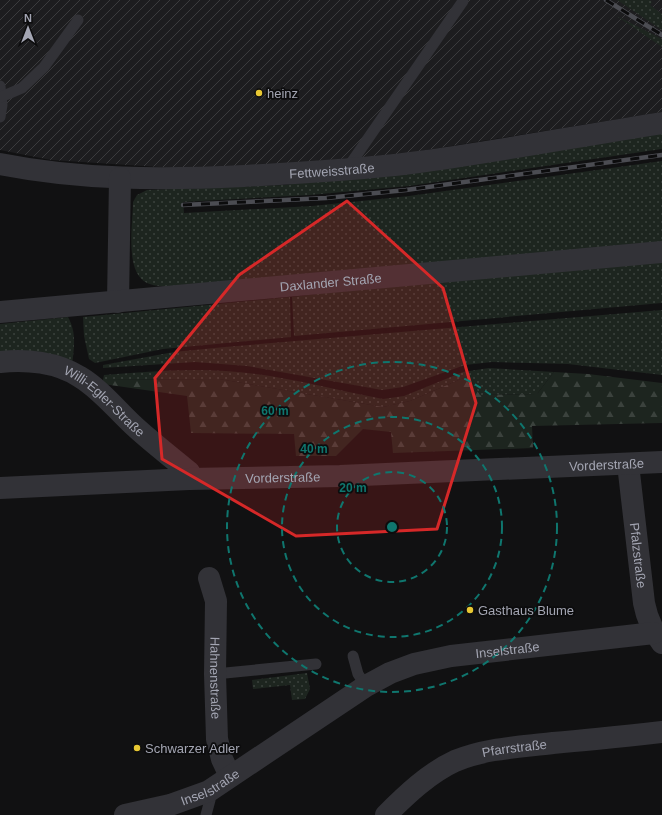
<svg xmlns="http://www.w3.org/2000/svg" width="662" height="815" viewBox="0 0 662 815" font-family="Helvetica,sans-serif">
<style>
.industrial{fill:url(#industrial-furrows)}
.grass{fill:url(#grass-dots)}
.forest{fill:url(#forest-firs)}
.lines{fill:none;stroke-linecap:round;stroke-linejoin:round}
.lane{stroke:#323237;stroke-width:11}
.street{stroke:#323237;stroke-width:22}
.rail-casing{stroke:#4b4c52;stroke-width:4.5}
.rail{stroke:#0c0c0d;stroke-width:3;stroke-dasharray:9;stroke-linecap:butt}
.marked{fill:#d62828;fill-opacity:0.2;stroke:#d62828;stroke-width:3;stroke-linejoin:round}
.ring{fill:none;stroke:#0f766e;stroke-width:2;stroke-dasharray:7 5}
.poi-dot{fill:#e8c833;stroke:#0c0c0d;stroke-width:1.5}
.labels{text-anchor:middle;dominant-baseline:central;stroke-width:3.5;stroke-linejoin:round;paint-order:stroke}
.poi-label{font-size:13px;fill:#a3a5b2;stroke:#0c0c0d;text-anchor:start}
.street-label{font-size:13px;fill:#a3a5b2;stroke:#0c0c0d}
.centre{fill:#0f766e;stroke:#0c0c0d;stroke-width:2}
.ring-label{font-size:12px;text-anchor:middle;font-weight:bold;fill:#0f766e;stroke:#0c0c0d;stroke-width:3.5;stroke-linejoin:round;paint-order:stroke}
</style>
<defs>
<pattern id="industrial-furrows" width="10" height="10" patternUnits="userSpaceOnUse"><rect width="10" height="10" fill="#1d1d1f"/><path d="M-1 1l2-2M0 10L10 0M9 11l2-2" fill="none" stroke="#3b3b3d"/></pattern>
<pattern id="grass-dots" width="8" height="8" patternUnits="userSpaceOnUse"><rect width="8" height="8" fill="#1d251f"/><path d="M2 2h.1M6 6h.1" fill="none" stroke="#3b423d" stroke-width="1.8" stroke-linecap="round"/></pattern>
<pattern id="forest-firs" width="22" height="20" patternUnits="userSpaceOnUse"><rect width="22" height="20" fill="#1d251f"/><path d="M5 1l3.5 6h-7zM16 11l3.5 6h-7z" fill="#3b423d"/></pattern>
</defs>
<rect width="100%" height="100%" fill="#111112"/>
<polygon class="industrial" points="0,0 662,0 662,112 408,153 260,166 190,169 51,160 0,150"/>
<g class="grass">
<polygon points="617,0 650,0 652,2 650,5 662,14 662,30"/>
<polygon points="615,15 662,39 662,47"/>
<path d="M662,133V149L409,186L310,195L183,202L184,213L312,206L409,196L662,161V242L175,287C166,286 156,287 147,283C124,272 133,223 133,202L137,195L147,190L284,185Z"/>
<polygon points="662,262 662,303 294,336 292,297 367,288"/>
<polygon points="290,297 291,337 163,349 95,363 89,359 84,336 83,317"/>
<polygon points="662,310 662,375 568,364 492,362 465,365 403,387 382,390 247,366 195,362 103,368 103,365 174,352 225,347"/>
<path d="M68,317C77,333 74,348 72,366L0,355V324Z"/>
<path d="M489,368L554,372L537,394L480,395L468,376L410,401L383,407L219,379L103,380L104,375C144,372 184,368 225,371C278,374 331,389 383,399L404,396L463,372Z"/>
<polygon points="307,673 310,689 305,699 292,700 290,685 253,689 252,680"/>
</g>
<polygon class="forest" points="554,372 588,374 662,383 662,423 532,426 533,448 393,453 391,432 363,429 336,456 296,456 294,434 191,433 187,396 103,384 103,380 219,379 383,407 410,401 468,376 480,395 537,394"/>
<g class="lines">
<g class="lane">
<polyline points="0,86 2,105 0,117"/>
<polyline points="1,97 22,88 44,67 78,20"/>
<polyline points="347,169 463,1"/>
<polyline points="353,656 358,674 366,686"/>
<polyline points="215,674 316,664"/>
<polyline points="206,815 210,800 209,791"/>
</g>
<g class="street">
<path id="s1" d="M0,164C81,180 162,180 244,176C299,173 355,170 411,163C495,152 578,136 662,123"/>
<polyline points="118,302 120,178"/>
<path id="s2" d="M0,312L662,252"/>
<path id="s3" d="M0,362C26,359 57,362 80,377C100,389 116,409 132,424C150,441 170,456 189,472V479"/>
<path id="s4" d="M628,464L644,603C647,619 652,630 662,643"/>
<path id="s5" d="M0,488L189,479L340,476L662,462"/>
<path id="s6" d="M209,578L216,601L215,674L217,739L222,759L230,776"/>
<path id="s7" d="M125,815L170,805L209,791L366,686L390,673L414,664L451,656L654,633"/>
<path id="s8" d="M386,815C406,795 429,773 455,761C486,748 521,747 553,743C590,740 626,736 662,732"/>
</g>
<defs>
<g id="rail">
<polyline points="606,0 662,35"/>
<polyline points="183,205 326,198 406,190 662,155"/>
</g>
</defs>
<use href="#rail" class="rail-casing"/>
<use href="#rail" class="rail"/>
</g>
<path class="marked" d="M347,201L443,288L476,403L437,529L296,536L162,459L155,378L239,275Z"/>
<g class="ring">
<circle cx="392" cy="527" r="55"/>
<circle cx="392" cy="527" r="110"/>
<circle cx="392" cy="527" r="165"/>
</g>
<g class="poi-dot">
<circle cx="259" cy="93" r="4"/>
<circle cx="470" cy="610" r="4"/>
<circle cx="137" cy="748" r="4"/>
</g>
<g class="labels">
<g class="poi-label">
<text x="267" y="93">heinz</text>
<text x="478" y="610">Gasthaus Blume</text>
<text x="145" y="748">Schwarzer Adler</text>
</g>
<g class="street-label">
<text stroke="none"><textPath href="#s1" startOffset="333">Fettweisstraße</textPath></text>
<text stroke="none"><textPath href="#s2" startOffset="332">Daxlander Straße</textPath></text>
<text stroke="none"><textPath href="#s3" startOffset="117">Willi-Egler-Straße</textPath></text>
<text stroke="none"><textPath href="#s5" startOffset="607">Vorderstraße</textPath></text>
<text stroke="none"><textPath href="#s5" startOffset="283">Vorderstraße</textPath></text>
<text stroke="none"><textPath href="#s4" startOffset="92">Pfalzstraße</textPath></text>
<text stroke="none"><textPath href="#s7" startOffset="424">Inselstraße</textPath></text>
<text stroke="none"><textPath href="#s6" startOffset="101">Hahnenstraße</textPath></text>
<text stroke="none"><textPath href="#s8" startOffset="149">Pfarrstraße</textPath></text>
<text stroke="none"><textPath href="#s7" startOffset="90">Inselstraße</textPath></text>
</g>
</g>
<circle cx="392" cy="527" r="6" class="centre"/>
<g class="ring-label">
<text x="275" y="415">60 m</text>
<text x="314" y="453">40 m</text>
<text x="353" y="492">20 m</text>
</g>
<g transform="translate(28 28)" stroke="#0c0c0d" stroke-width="3" paint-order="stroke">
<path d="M0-3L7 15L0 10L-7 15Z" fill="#a3a5b2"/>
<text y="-6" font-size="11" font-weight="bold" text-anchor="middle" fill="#a3a5b2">N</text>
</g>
</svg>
